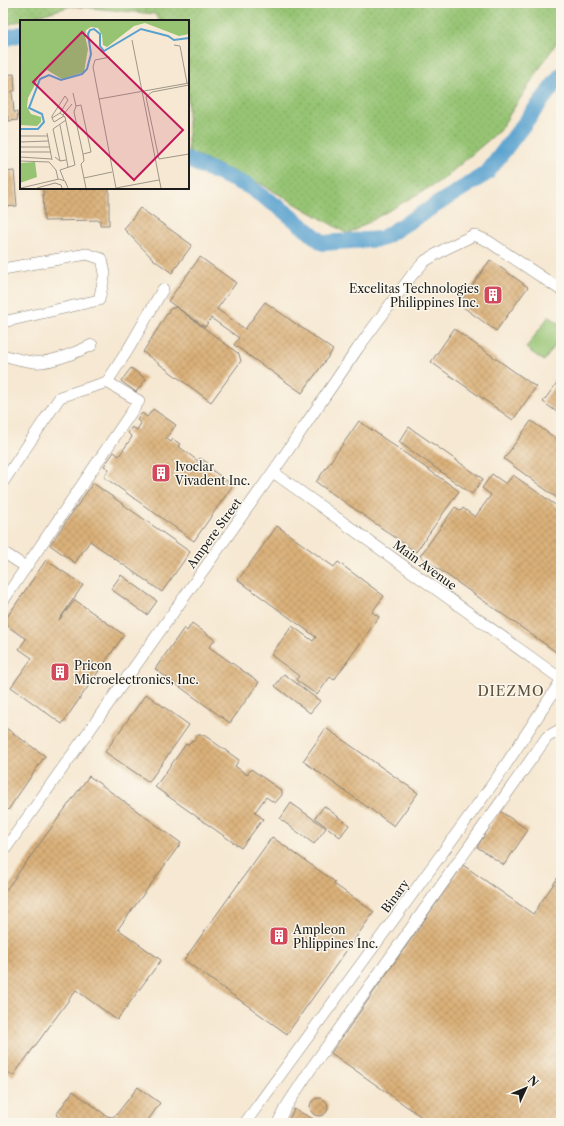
<svg xmlns="http://www.w3.org/2000/svg" width="564" height="1126" viewBox="0 0 564 1126" font-family="'Libre Caslon Text',serif">
<style>
.grass{fill:url(#grass-dots);stroke:#597048}
.park{fill:#96c473;stroke:#597048}
.lines{fill:none;stroke-linecap:round;stroke-linejoin:round}
.river{stroke:#58a1cf;stroke-width:16}
.building{fill:url(#building-cross-hatch)}
.minor-casing{stroke:#898277;stroke-width:12}
.minor{stroke:#fff;stroke-width:11}
.labels{text-anchor:middle;dominant-baseline:central;stroke-width:3;stroke-linejoin:round;paint-order:stroke}
.poi-label{font-size:12px;fill:#1c1c1c;stroke:#fbf7ec;text-anchor:start}
.street-label{font-size:12px;fill:#1c1c1c;stroke:#fbf7ec}
.quarter-label{font-size:14px;letter-spacing:1px;fill:#5e503d;stroke:#fbf7ec}
.inset-river{fill:none;stroke:#58a1cf;stroke-width:2}
.inset-road{fill:none;stroke:#9f9689;stroke-width:1}
.view{fill:#c2185b;fill-opacity:0.15;stroke:#c2185b;stroke-width:2}
.inset-edge{fill:none;stroke:#1c1c1c;stroke-width:2}
</style>
<defs>
<pattern id="grass-dots" width="8" height="8" patternUnits="userSpaceOnUse"><rect width="8" height="8" fill="#96c473"/><path d="M2 2h.1M6 6h.1" fill="none" stroke="#81a863" stroke-width="1.8" stroke-linecap="round"/></pattern>
<pattern id="building-cross-hatch" width="8" height="8" patternUnits="userSpaceOnUse"><rect width="8" height="8" fill="#dab079"/><path d="M0 0l8 8M0 8l8-8" fill="none" stroke="#ba9768"/></pattern>
</defs>
<rect width="100%" height="100%" fill="#fbf7ec"/>
<filter id="ink" filterUnits="userSpaceOnUse"><feTurbulence type="fractalNoise" baseFrequency=".025" numOctaves="2"/><feDisplacementMap in="SourceGraphic" scale="8" xChannelSelector="R" yChannelSelector="G"/><feConvolveMatrix kernelMatrix="1 2 1 2 8 2 1 2 1" color-interpolation-filters="sRGB"/></filter>
<filter id="wash" filterUnits="userSpaceOnUse"><feTurbulence type="fractalNoise" baseFrequency=".012" numOctaves="4" result="noise"/><feDisplacementMap in="SourceGraphic" scale="16" xChannelSelector="R" yChannelSelector="G"/><feGaussianBlur stdDeviation="0.9" result="paint"/><feColorMatrix in="noise" values="0 0 0 0 0 0 0 0 0 0 0 0 0 0 0 0 0 1.4 0 .05"/><feComposite in="paint" operator="in"/></filter>
<g filter="url(#wash)">
<rect width="100%" height="100%" fill="#f6e8d2"/>
<polygon class="grass" points="3,3 561,3 561,40 556,43 499,131 442,180 348,234 263,185 188,151 188,21 159,21 155,14 71,6 3,26"/>
<polygon class="park" points="549,316 561,325 561,337 544,361 526,348"/>
<g class="lines">
<g class="river">
<polyline points="3,39 21,34"/>
<polyline points="188,160 248,186 284,211 323,243 381,239 487,173 561,75"/>
</g>
</g>
<g id="blocks">
<g class="building">
<polygon points="14,74 15,91 12,91 14,112 17,112 18,120 9,121 9,117 3,117 3,75"/>
<polygon points="14,171 17,206 3,207 3,172"/>
<polygon points="43,188 109,189 109,225 100,225 100,220 44,221"/>
<polygon points="140,208 192,245 172,273 154,260 124,229"/>
<polygon points="200,257 236,283 217,309 245,329 265,302 333,350 302,393 234,345 239,338 211,318 205,327 168,301"/>
<polygon points="490,260 528,287 496,331 459,304"/>
<polygon points="176,307 239,354 241,361 211,402 143,352 170,309"/>
<polygon points="454,329 536,387 513,420 431,362"/>
<polygon points="131,368 146,379 136,392 121,381"/>
<polygon points="561,377 561,415 543,402"/>
<polygon points="153,409 176,425 166,438 171,442 173,439 180,444 178,446 198,461 200,458 208,463 206,466 233,485 194,541 104,477 109,469 104,466 114,452 119,456 132,437 128,433 132,427 137,430 141,423 137,420 142,413 147,417"/>
<polygon points="359,421 459,491 416,552 316,482"/>
<polygon points="531,421 561,442 561,501 504,459"/>
<polygon points="409,427 483,479 472,494 399,442"/>
<polygon points="492,474 506,484 513,475 561,509 561,651 559,654 420,556 455,507 461,511 463,508 475,517 491,495 482,488"/>
<polygon points="93,483 190,552 162,592 90,541 75,563 50,545"/>
<polygon points="277,526 334,567 338,562 384,596 372,612 379,617 334,680 330,677 317,695 296,680 299,676 271,655 292,626 313,641 316,637 238,580"/>
<polygon points="46,560 83,585 59,620 75,600 124,635 62,724 11,687 32,658 19,649 26,639 3,623"/>
<polygon points="121,575 157,601 147,615 111,589"/>
<polygon points="192,623 215,640 209,647 259,682 230,723 155,669 184,628 187,631"/>
<polygon points="284,674 320,701 310,713 275,686"/>
<polygon points="146,694 189,725 149,782 105,752"/>
<polygon points="3,726 45,756 8,810 3,806"/>
<polygon points="326,728 418,793 394,826 303,761"/>
<polygon points="197,735 204,735 239,760 235,766 247,775 251,769 282,791 282,795 275,803 266,797 255,812 263,819 241,848 155,787 186,744 188,745 192,740 194,741"/>
<polygon points="89,776 181,843 118,929 161,960 117,1020 76,990 13,1076 3,1068 3,894"/>
<polygon points="291,803 326,828 314,844 280,819"/>
<polygon points="324,806 349,825 340,837 315,818"/>
<polygon points="500,811 528,830 504,865 477,847"/>
<polygon points="272,837 335,882 334,884 374,912 287,1034 184,960"/>
<polygon points="463,865 533,914 561,873 561,1123 430,1123 331,1053"/>
<polygon points="138,1087 160,1103 146,1123 67,1123 56,1115 73,1091 107,1116 112,1117 116,1115"/>
<circle cx="319" cy="1107" r="9"/>
<polygon points="294,1109 321,1123 287,1123"/>
</g>
</g>
</g>
<g filter="url(#ink)">
<use href="#blocks" fill-opacity="0" stroke="#898277" stroke-width="1"/>
<g class="lines">
<defs>
<g id="minor">
<polyline points="3,269 87,254 102,259 105,273 99,300 3,322"/>
<path d="M3,355C13,358 24,361 34,362C50,364 77,352 92,345"/>
<polyline points="107,382 129,348 163,289"/>
<polyline points="273,472 561,679"/>
<polyline points="3,482 60,397 107,382 139,401 3,601"/>
<polyline points="3,552 26,567"/>
<polyline points="3,852 273,472 358,348 412,275 425,261 445,249 474,235 488,241 561,290"/>
<polyline points="245,1123 497,778 561,681"/>
<polyline points="278,1123 284,1110 310,1070 547,737 561,729"/>
</g>
</defs>
<use href="#minor" class="minor-casing"/>
<use href="#minor" class="minor"/>
</g>
</g>
<defs>
<symbol id="building-square" viewBox="-11 -11 22 22"><rect x="-9" y="-9" width="18" height="18" rx="4" fill="#d1495b" stroke="#fbf7ec"/><path d="M-4-6H4V6H1V3H-1V6H-4ZM-2.5-4.3h1.7v1.8h-1.7ZM.8-4.3h1.7v1.8H.8ZM-2.5-1h1.7V.8h-1.7ZM.8-1h1.7V.8H.8Z" fill="#fff"/></symbol>
</defs>
<g fill-rule="evenodd">
<use href="#building-square" x="482" y="284" width="22" height="22"/>
<use href="#building-square" x="150" y="462" width="22" height="22"/>
<use href="#building-square" x="49" y="661" width="22" height="22"/>
<use href="#building-square" x="268" y="925" width="22" height="22"/>
</g>
<g class="labels">
<g class="poi-label">
<text x="479" y="288" text-anchor="end">Excelitas Technologies<tspan x="479" dy="14">Philippines Inc.</tspan></text>
<text x="175" y="466">Ivoclar<tspan x="175" dy="14">Vivadent Inc.</tspan></text>
<text x="74" y="665">Pricon<tspan x="74" dy="14">Microelectronics, Inc.</tspan></text>
<text x="293" y="929">Ampleon<tspan x="293" dy="14">Phlippines Inc.</tspan></text>
</g>
<g class="street-label">
<text transform="translate(214 533) rotate(-54)">Ampere Street</text>
<text transform="translate(425 565) rotate(36)">Main Avenue</text>
<text transform="translate(395 896) rotate(-54)">Binary</text>
</g>
<g class="quarter-label">
<text x="511" y="691">DIEZMO</text>
</g>
</g>
<g transform="translate(20 20)">
<rect width="169" height="169" fill="#f6e8d2"/>
<path d="M0,1H169V14L159,16L125,3L114,6L87,27L83,25L82,15L78,8L71,7L66,10L65,16L68,29L64,52L42,59L27,50L19,57L8,78L7,87L11,94L21,97V102L17,106L0,105ZM15,142L17,157L0,163V143Z" fill="#96c473"/>
<path class="inset-river" d="M0,109H18L24,102L22,94L9,88L20,59L29,55L41,60L62,54L67,49L71,34L68,14L70,10L74,9L80,14V26L84,31L121,9L148,16L154,20L169,18"/>
<path class="inset-road" d="M112,20L141,168M154,25L160,26L167,63M90,37L75,40L73,47L96,168M169,65L132,72L126,77L139,139L169,134M53,73L56,86M79,79L169,63M40,93L45,97L55,145L40,150L44,160M43,95L52,84M32,98L40,93L48,80L45,76L32,96V98L34,102L44,96M40,105L48,147M27,113L32,140M0,116H28M0,122L28,121M0,127H29M0,132H31M63,134L71,132L61,85L56,86L54,92L63,134L64,141L61,144L66,168M0,137L32,139M35,137L40,141L46,140M0,141L29,142L36,150L38,159M40,141L33,109L46,100M64,158L92,152M1,168L39,159L45,161L48,168M17,168L35,163L41,165L42,168M96,168L139,160"/>
<path class="view" d="M62,12L163,110L114,160L13,62Z"/>
<rect width="169" height="169" class="inset-edge"/>
</g>
<rect width="564" height="1126" fill="none" stroke="#fbf7ec" stroke-width="16"/>
<g transform="translate(526 1088) rotate(46)" stroke="#fbf7ec" stroke-width="3" paint-order="stroke">
<path d="M0-3L7 15L0 10L-7 15Z" fill="#1c1c1c"/>
<text y="-6" font-size="11" font-weight="bold" text-anchor="middle" fill="#1c1c1c">N</text>
</g>
</svg>
